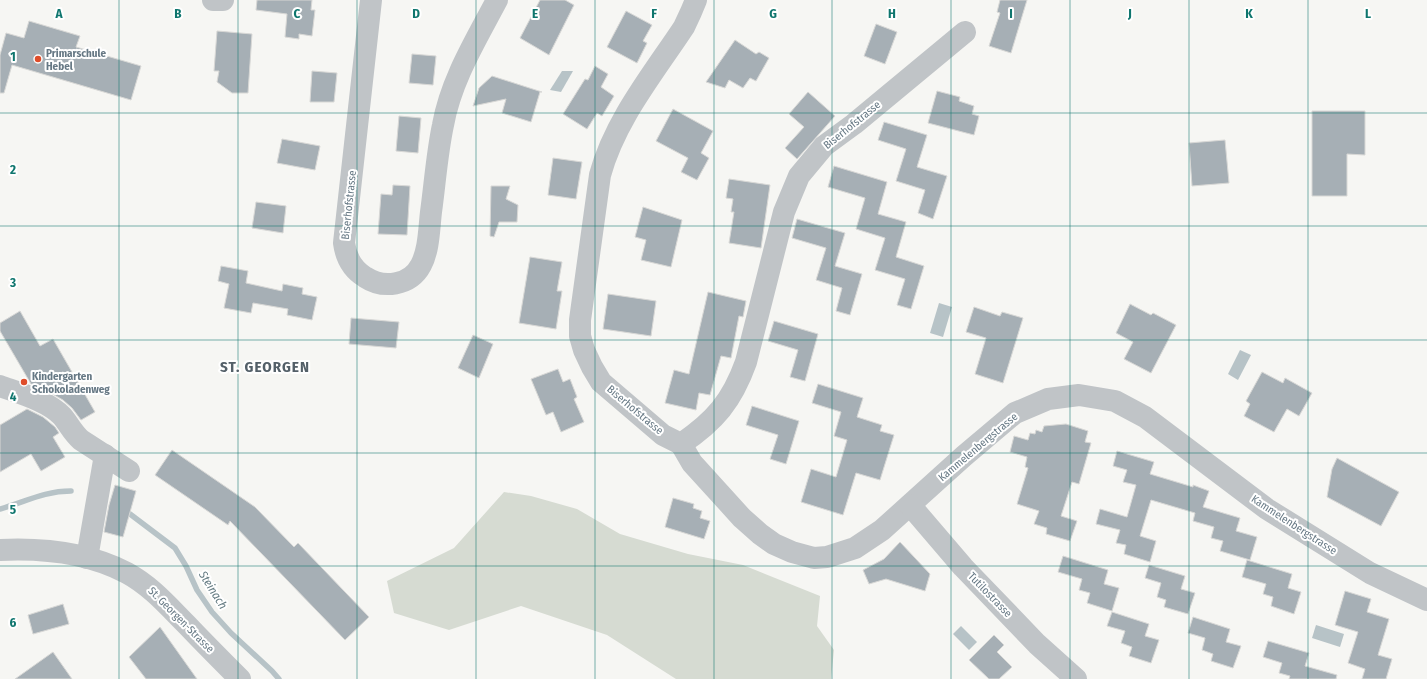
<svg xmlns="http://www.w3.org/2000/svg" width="1427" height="679" viewBox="0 0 1427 679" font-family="'Fira Sans Condensed',sans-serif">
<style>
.green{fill:#d6dbd2}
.water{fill:#b7c3c7}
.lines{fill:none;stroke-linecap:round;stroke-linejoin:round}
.stream{stroke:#b7c3c7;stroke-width:5.5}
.building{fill:#a6afb5;stroke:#d8d8d6}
.minor{stroke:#c0c4c7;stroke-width:22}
.grid{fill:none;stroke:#0f766e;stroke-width:1;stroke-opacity:0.55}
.poi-dot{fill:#df4d2a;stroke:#fff;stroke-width:1.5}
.labels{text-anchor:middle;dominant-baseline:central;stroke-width:4;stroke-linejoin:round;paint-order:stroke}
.poi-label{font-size:11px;font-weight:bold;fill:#667884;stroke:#fff;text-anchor:start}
.street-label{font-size:11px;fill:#667884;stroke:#fff}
.water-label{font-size:12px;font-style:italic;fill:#627980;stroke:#fff}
.district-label{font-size:15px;font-weight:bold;letter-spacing:1px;fill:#546069;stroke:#fff}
.grid-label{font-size:13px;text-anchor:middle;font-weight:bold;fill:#0f766e;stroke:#fff;stroke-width:4;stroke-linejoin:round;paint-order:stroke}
</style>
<rect width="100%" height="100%" fill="#f6f6f3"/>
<polygon class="green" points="504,492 531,496 577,509 620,534 688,554 743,565 820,596 817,626 834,650 831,679 676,679 607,635 521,606 449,630 394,613 387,581 454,548"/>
<g class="water">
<polygon points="562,71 573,71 561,92 550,90"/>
<polygon points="939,303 952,307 943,337 930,333"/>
<polygon points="1240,350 1251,355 1238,380 1228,374"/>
<polygon points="1316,625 1344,634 1340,647 1312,638"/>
<polygon points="961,626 977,642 969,650 953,634"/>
</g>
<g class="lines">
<g class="stream">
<path d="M0,509C25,502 44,491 71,491"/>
<polyline points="130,514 175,548 186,566 197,590 212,612 231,633 272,671 279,679"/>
</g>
</g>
<g class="building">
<polygon points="257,0 312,0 311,10 315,10 312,36 299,34 299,39 285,37 287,14 256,10"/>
<polygon points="540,0 565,0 574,5 549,55 520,38"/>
<polygon points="1000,0 1027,0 1011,53 989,46 1000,13 997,12"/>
<polygon points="626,11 652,25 643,41 647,43 637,63 607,47"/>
<polygon points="29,21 80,36 76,47 141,66 131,100 12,65 4,93 0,93 0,55 6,33 24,38"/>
<polygon points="876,24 897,32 885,64 864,56"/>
<polygon points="217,31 252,34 248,93 232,93 217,82 219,71 214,71"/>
<polygon points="735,40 756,54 759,52 769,58 756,81 750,78 743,88 729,80 725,88 706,82"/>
<polygon points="412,54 436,56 433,85 409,83"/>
<polygon points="595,66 608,74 601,87 614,96 602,116 597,113 587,129 563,114 585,79 588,80"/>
<polygon points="312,71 337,73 334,102 310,102"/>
<polygon points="492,76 542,92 540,92 531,122 502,113 506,99 473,106 479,88"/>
<polygon points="937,91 960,97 959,101 974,106 972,114 979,116 974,135 928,123"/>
<polygon points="808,92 835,116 797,159 785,148 804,127 789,114"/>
<polygon points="673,109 713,131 701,153 709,158 697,180 681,172 688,158 656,141"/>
<polygon points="1312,111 1365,111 1365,155 1347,154 1347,196 1312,196"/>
<polygon points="399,116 421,118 418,153 396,151"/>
<polygon points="884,122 927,135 917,167 947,176 933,219 918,213 925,190 896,181 906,149 878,140"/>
<polygon points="282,139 320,146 315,170 277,163"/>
<polygon points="1225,140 1229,183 1192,186 1189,143"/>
<polygon points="553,158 582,162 576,199 548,195"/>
<polygon points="834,166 887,182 878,214 906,222 896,257 924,266 911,309 897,305 905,279 875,270 885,238 856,229 865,198 828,187"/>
<polygon points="729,179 770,185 761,248 729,243 734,212 731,212 733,199 726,198"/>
<polygon points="393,185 410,186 407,235 378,234 381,194 392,195"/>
<polygon points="491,186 510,186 506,199 518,205 517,222 499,222 494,237 490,236"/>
<polygon points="256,202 286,206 283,233 252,228"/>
<polygon points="643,207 682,220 671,267 641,260 646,240 635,237"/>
<polygon points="797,219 845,233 835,266 862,274 850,315 836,311 842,288 816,280 826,248 792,238"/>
<polygon points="530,257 562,262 557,291 562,291 556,329 519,323"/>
<polygon points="221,266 248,271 246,283 282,291 283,284 303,288 302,294 317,297 312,320 287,315 288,309 253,303 251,313 224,308 229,284 218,281"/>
<polygon points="708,292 746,301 743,317 739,316 731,358 721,356 710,395 699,393 696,410 665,403 674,370 689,374"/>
<polygon points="608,294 656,301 651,336 603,329"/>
<polygon points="1130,304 1151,315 1153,313 1176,325 1151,373 1124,359 1133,342 1116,333"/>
<polygon points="974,307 1000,316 1002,312 1023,318 1003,383 975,374 986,338 966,332"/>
<polygon points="20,311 40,346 53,339 95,412 81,420 72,408 63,400 47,391 31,384 0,331 0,323"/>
<polygon points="351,318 399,322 396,348 349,344"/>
<polygon points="774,321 818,334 805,381 790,377 798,350 768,341"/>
<polygon points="473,335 493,344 479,378 458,368"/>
<polygon points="558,369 563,382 570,379 577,397 574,399 584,422 561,432 553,412 546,415 531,379"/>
<polygon points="1262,372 1283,383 1285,378 1312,393 1299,416 1287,409 1274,432 1244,416 1250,404 1246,401"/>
<polygon points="818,384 863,398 857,417 882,425 880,431 894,435 880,480 856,473 843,515 801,502 811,469 836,477 847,440 834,436 841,412 812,403"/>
<polygon points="752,406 799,421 786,464 770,459 778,435 746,425"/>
<polygon points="27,409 43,417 55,427 59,433 53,437 65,457 41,471 31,454 0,472 0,425"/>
<polygon points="1066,424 1088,431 1085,442 1091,443 1079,484 1072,482 1061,516 1077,521 1070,541 1046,534 1047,528 1034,524 1039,511 1017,504 1028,468 1025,467 1027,457 1010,452 1014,436 1028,440 1030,433 1035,434 1036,430 1042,432 1044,426"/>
<polygon points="172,450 255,507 294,547 298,543 369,617 345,640 230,521 228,525 155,475"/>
<polygon points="1117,451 1154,462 1150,474 1193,487 1193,485 1209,491 1203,507 1240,518 1236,531 1257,537 1250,560 1220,551 1223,541 1211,538 1214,527 1193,521 1195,513 1151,500 1140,536 1156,541 1150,562 1124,554 1126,545 1116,543 1120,530 1096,524 1100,509 1127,517 1136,485 1123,482 1127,470 1113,466"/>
<polygon points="1337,458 1399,492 1381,526 1327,497 1332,469"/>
<polygon points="115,485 136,491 123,537 104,532 109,505"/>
<polygon points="673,498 694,504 693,508 702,511 700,518 710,521 704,539 665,527"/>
<polygon points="900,542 930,574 925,591 886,579 869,584 863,570 884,559"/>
<polygon points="1063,556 1108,570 1104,584 1119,588 1112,611 1087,603 1090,593 1079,590 1082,579 1058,572"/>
<polygon points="1247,560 1292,574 1288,588 1301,592 1294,614 1271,606 1273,597 1263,594 1266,584 1242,577"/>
<polygon points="1149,565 1185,576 1181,589 1195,593 1188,614 1164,607 1166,600 1157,597 1161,583 1145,578"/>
<polygon points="1345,591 1371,599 1367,612 1389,619 1378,655 1392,659 1386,679 1362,679 1365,669 1348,663 1358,632 1335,625"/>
<polygon points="63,604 69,624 33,634 28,615"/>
<polygon points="1112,612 1149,624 1145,636 1159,640 1151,663 1129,656 1132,647 1121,643 1125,631 1107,626"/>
<polygon points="1193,617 1230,629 1226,642 1241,646 1233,668 1211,661 1213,654 1202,650 1205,638 1188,633"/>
<polygon points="160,627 197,679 146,679 129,657"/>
<polygon points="994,635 1004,645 997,652 1012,667 999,679 989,679 969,660"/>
<polygon points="1268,641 1309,653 1305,666 1337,675 1336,679 1289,679 1290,676 1279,673 1282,663 1263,657"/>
<polygon points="53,652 72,679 15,679"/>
</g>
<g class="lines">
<g class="minor">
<polyline points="213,0 223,0"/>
<path d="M371,0L344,243C346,258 352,269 365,277C383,289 410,286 421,265C429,250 429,229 431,212C435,183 437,153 443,125C451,80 476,40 497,0"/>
<path d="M696,0L691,12L684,27C653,74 615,120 600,175L580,320V336L584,350L592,367L601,382L663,435L681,444C715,421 732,401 746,362L784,212L799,176L824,146L854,124L965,32"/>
<path d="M0,386C19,393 48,401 62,416C69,424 72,432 81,440L129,471"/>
<polyline points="681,444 692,463 742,518 760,534 774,544 792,552 814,558 827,557 855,548 882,530 964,456 1015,413 1048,399 1079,395 1115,401 1145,417 1267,509 1370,573 1427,600"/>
<polyline points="910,505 963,567 1037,644 1076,679"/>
<path d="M0,550C42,548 89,553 127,573C151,586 168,606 187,625C204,643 222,661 240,679"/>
<polyline points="87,558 105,455"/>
</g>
</g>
<path class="grid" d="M119,0V679M238,0V679M357,0V679M476,0V679M595,0V679M714,0V679M832,0V679M951,0V679M1070,0V679M1189,0V679M1308,0V679M0,113H1427M0,226H1427M0,340H1427M0,453H1427M0,566H1427"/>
<g class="poi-dot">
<circle cx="38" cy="59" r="4"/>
<circle cx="24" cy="382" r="4"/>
</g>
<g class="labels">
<g class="poi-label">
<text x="46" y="53">Primarschule<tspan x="46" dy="13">Hebel</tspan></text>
<text x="32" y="376">Kindergarten<tspan x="32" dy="13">Schokoladenweg</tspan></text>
</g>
<g class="street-label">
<text transform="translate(852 125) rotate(-39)">Biserhofstrasse</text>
<text transform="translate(349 205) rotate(-84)">Biserhofstrasse</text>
<text transform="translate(635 410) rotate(40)">Biserhofstrasse</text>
<text transform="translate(978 447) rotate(-40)">Kammelenbergstrasse</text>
<text transform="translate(1294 525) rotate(33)">Kammelenbergstrasse</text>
<text transform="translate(990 595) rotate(46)">Tutilostrasse</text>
<text transform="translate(181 620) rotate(45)">St. Georgen-Strasse</text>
</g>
<g class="water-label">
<text transform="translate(213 590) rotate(58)">Steinach</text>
</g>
<g class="district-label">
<text x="265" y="367">ST. GEORGEN</text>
</g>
</g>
<g class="grid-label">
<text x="59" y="18">A</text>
<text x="178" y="18">B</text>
<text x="297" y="18">C</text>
<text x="416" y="18">D</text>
<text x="535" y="18">E</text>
<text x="654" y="18">F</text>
<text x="773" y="18">G</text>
<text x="892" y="18">H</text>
<text x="1011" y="18">I</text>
<text x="1130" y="18">J</text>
<text x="1249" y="18">K</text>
<text x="1368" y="18">L</text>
<text x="13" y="61">1</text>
<text x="13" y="174">2</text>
<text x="13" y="287">3</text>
<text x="13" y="401">4</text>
<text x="13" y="514">5</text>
<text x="13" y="627">6</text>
</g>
</svg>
